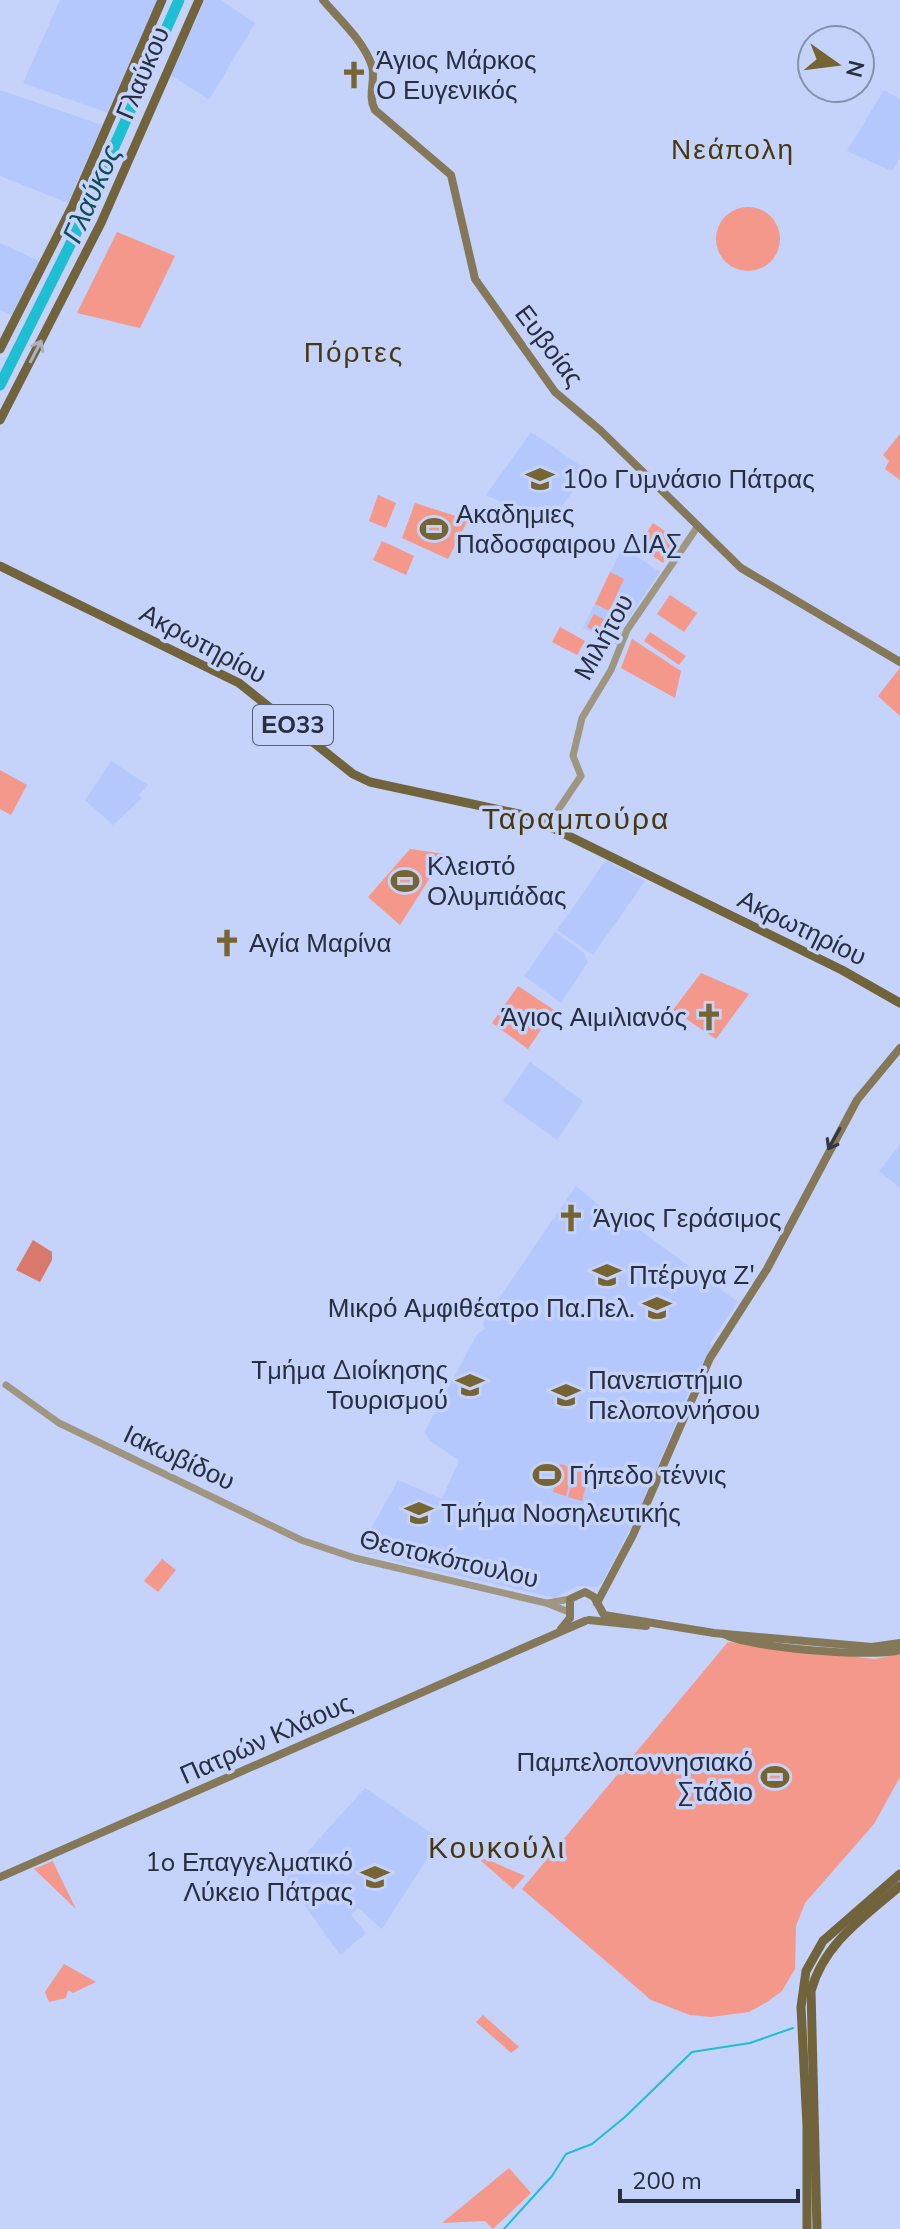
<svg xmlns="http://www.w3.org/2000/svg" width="900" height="2229" viewBox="0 0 900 2229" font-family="'Nunito Sans',sans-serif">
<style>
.built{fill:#b5c8fe}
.green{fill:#f3988a}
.forest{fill:#d9796b}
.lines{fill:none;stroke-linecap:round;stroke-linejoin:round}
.stream{stroke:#1ebed3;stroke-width:2}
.river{stroke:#1ebed3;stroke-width:11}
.tertiary{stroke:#9e9681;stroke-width:7}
.secondary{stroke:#847859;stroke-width:8}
.primary{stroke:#71633c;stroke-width:9}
.oneway{stroke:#acb1c0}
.oneway2{stroke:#353944}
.labels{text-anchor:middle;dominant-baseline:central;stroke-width:7;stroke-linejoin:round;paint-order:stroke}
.shield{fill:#c5d2f9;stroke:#565f78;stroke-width:2}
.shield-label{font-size:24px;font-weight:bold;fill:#272e40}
.poi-label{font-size:26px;fill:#272e40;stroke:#c5d2f9;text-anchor:start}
.street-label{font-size:26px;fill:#272e40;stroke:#c5d2f9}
.neighbourhood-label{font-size:28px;letter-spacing:2px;fill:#46380f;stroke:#c5d2f9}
.water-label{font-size:28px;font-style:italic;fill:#0f4d56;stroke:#c5d2f9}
.quarter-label{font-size:30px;letter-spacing:2px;fill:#46380f;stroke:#c5d2f9}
</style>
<rect width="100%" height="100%" fill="#c5d2f9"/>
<g class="built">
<polygon points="60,0 157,0 108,113 23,83"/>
<polygon points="205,0 221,0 255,23 209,100 171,75"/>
<polygon points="0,90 102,125 68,203 0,176"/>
<polygon points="884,90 900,99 900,158 892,171 847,151"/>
<polygon points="0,243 39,261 12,315 0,310"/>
<polygon points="531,432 588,471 548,525 486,495"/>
<polygon points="623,547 660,572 624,625 617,645 583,628"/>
<polygon points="111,761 148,785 139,795 142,798 113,825 85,800"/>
<polygon points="606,860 645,881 593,955 557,930"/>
<polygon points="555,932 584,953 588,962 561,1003 524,976"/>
<polygon points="530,1062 583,1101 557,1140 503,1101"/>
<polygon points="900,1145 900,1188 879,1171"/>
<polygon points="576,1186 607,1212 633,1225 738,1302 710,1343 712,1347 696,1375 639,1512 602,1583 597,1587 577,1586 555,1598 392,1560 389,1554 368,1554 363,1543 398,1480 442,1499 459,1460 430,1441 425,1432 433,1415 442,1408 440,1403 477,1334 485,1329 483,1323 490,1311"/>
<polygon points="365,1788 440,1839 382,1929 358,1908 351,1915 366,1933 340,1955 285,1877"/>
</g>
<g class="green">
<circle cx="748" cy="239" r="32"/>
<polygon points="117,232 175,256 140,328 77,313"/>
<polygon points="900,434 900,480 885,469 889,461 883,455"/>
<polygon points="378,495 396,503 386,528 369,521"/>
<polygon points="415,503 468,520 448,559 402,538"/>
<polygon points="653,523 678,540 663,563 638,546"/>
<polygon points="382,541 414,556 406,575 373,560"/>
<polygon points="610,572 624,579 609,611 595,604"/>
<polygon points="670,595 697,613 684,632 657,614"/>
<polygon points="594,614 619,627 612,640 587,627"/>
<polygon points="560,627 585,641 577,655 552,642"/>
<polygon points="650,632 686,656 679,665 644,641"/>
<polygon points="632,639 681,671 675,698 621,668"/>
<polygon points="900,668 900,716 878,696"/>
<polygon points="0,770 27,785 11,815 0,809"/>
<polygon points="410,849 445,854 400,925 368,897"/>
<polygon points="701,973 749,994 716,1039 673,1010"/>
<polygon points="518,986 554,1010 528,1049 492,1023"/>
<polygon points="560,1464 573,1468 566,1496 553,1492"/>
<polygon points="576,1466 590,1470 582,1501 568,1497"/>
<polygon points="162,1559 176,1570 158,1592 144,1581"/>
<polygon points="728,1642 874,1659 900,1654 900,1777 874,1824 805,1903 796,1926 795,1969 782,1991 767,2002 749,2012 711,2017 690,2015 651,2000 522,1889"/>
<polygon points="486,1859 525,1876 513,1889 480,1860"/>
<polygon points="53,1861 54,1864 76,1909 34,1869"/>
<polygon points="64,1964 96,1982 73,1993 68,1990 66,1998 49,2002 45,1992"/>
<polygon points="483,2015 519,2047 511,2053 476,2022"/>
<polygon points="509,2168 531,2193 493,2229 485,2221 442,2223"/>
</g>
<polygon class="forest" points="33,1240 52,1252 52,1260 40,1282 16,1270"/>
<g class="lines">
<polyline class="stream" points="504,2229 552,2176 566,2154 592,2144 625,2117 692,2052 750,2043 793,2028"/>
<polyline class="river" points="0,385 76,233 179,0"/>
<g class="tertiary">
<polyline points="548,825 581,776 573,756 582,718 611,670 627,630 698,526"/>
<polyline points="6,1385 59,1423 301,1540 355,1558 546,1603 569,1612"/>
<polyline points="548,1603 570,1599"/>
</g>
<g class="secondary">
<path d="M323,0C339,19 364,41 372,66C376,81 367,95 375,110L451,175L475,279L555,392L600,430L741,568L900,662"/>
<polyline points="597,1603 633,1535 710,1358 767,1269 857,1100 900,1048"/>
<polyline points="589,1620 646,1626"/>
<polyline points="561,1629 570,1618 570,1599 585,1592 594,1597 604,1615 714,1633 872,1647 900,1643"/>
<path d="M724,1634C749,1648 872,1658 900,1650"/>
<polyline points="0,1877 585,1621"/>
</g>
<g class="primary">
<polyline points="0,349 72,207 162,0"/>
<polyline points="0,420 101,223 199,0"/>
<polyline points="0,566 239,683 353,774 370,782 528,816 842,970 900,1003"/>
<polyline points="807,2229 807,2126 801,2007 806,1971 823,1941 900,1874"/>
<path d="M817,2229L811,1991C824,1943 864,1917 900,1886"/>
</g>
</g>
<defs><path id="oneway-shaft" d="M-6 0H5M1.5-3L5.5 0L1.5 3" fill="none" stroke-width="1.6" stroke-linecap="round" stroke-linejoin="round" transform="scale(2)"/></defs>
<use class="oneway" href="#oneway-shaft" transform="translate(36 351) rotate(-63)"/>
<use class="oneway2" href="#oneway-shaft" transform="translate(834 1139) rotate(119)"/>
<defs>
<symbol id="church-bare" viewBox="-9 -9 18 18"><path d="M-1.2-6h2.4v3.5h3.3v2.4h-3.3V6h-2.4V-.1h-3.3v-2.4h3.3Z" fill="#766432" stroke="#c5d2f9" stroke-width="2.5" paint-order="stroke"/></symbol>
<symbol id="school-bare" viewBox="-9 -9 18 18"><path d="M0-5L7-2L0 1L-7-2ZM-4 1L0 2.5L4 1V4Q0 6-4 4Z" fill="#766432" stroke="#c5d2f9" stroke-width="2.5" paint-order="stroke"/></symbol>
<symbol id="stadium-bare" viewBox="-9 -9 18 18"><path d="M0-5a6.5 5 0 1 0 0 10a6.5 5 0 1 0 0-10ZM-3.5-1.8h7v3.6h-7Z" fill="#766432" stroke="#c5d2f9" stroke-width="2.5" paint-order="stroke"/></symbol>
<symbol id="university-bare" viewBox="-9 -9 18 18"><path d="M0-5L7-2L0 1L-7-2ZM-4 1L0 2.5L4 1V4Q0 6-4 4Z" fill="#766432" stroke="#c5d2f9" stroke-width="2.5" paint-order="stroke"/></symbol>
</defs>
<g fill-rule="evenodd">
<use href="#church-bare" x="334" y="55" width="40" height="40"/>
<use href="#school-bare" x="520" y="459" width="40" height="40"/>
<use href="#stadium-bare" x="414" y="509" width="40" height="40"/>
<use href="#stadium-bare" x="385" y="861" width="40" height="40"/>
<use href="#church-bare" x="207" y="923" width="40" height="40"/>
<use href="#church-bare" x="689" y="997" width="40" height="40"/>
<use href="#church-bare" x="551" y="1198" width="40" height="40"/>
<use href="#university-bare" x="587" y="1255" width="40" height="40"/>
<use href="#university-bare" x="637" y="1288" width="40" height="40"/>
<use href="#university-bare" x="450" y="1365" width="40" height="40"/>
<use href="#university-bare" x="546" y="1375" width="40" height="40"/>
<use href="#stadium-bare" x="527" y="1455" width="40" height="40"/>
<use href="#university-bare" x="399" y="1493" width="40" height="40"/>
<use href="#stadium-bare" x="755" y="1757" width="40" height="40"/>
<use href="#school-bare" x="355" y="1857" width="40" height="40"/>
</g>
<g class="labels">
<rect class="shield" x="253" y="705" width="80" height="40" rx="6"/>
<g class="shield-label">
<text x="293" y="725">ΕΟ33</text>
</g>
<g class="poi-label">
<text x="376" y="60">Άγιος Μάρκος<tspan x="376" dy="30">Ο Ευγενικός</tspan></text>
<text x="562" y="479">10ο Γυμνάσιο Πάτρας</text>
<text x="456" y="514">Ακαδημιες<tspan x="456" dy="30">Παδοσφαιρου ΔΙΑΣ</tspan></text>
<text x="427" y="866">Κλειστό<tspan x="427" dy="30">Ολυμπιάδας</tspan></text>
<text x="249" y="943">Αγία Μαρίνα</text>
<text x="687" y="1017" text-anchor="end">Άγιος Αιμιλιανός</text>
<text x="593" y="1218">Άγιος Γεράσιμος</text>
<text x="629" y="1275">Πτέρυγα Ζ'</text>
<text x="635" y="1308" text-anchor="end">Μικρό Αμφιθέατρο Πα.Πελ.</text>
<text x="448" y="1370" text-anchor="end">Τμήμα Διοίκησης<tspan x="448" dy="30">Τουρισμού</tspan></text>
<text x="588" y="1380">Πανεπιστήμιο<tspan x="588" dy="30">Πελοποννήσου</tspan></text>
<text x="569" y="1475">Γήπεδο τέννις</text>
<text x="441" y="1513">Τμήμα Νοσηλευτικής</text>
<text x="753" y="1762" text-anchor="end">Παμπελοποννησιακό<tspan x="753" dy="30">Στάδιο</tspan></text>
<text x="353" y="1862" text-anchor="end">1o Επαγγελματικό<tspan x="353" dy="30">Λύκειο Πάτρας</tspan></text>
</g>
<g class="street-label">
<text transform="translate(143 73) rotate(-67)">Γλαύκου</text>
<text transform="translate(549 346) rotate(53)">Ευβοίας</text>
<text transform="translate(604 637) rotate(-61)">Μιλήτου</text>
<text transform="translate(203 644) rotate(28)">Ακρωτηρίου</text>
<text transform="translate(802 928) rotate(26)">Ακρωτηρίου</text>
<text transform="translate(179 1458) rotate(25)">Ιακωβίδου</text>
<text transform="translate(449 1559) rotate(13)">Θεοτοκόπουλου</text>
<text transform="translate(266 1739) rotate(-24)">Πατρών Κλάους</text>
</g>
<g class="neighbourhood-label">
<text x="733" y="150">Νεάπολη</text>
<text x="354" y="353">Πόρτες</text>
</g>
<g class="water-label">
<text transform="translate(92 194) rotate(-66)">Γλαύκος</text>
</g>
<g class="quarter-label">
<text x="576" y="819">Ταραμπούρα</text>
<text x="497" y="1848">Κουκούλι</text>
</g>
</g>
<g transform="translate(836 64) rotate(104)"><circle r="38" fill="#c5d2f9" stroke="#8690af" stroke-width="2"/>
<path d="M0-6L14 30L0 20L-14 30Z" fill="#766432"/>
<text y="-12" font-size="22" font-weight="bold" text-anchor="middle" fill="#272e40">N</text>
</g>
<path d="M620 2189v12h178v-12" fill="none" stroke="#272e40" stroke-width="4"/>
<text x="632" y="2189" font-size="24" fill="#272e40" stroke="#c5d2f9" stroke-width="6" paint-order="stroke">200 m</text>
</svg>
